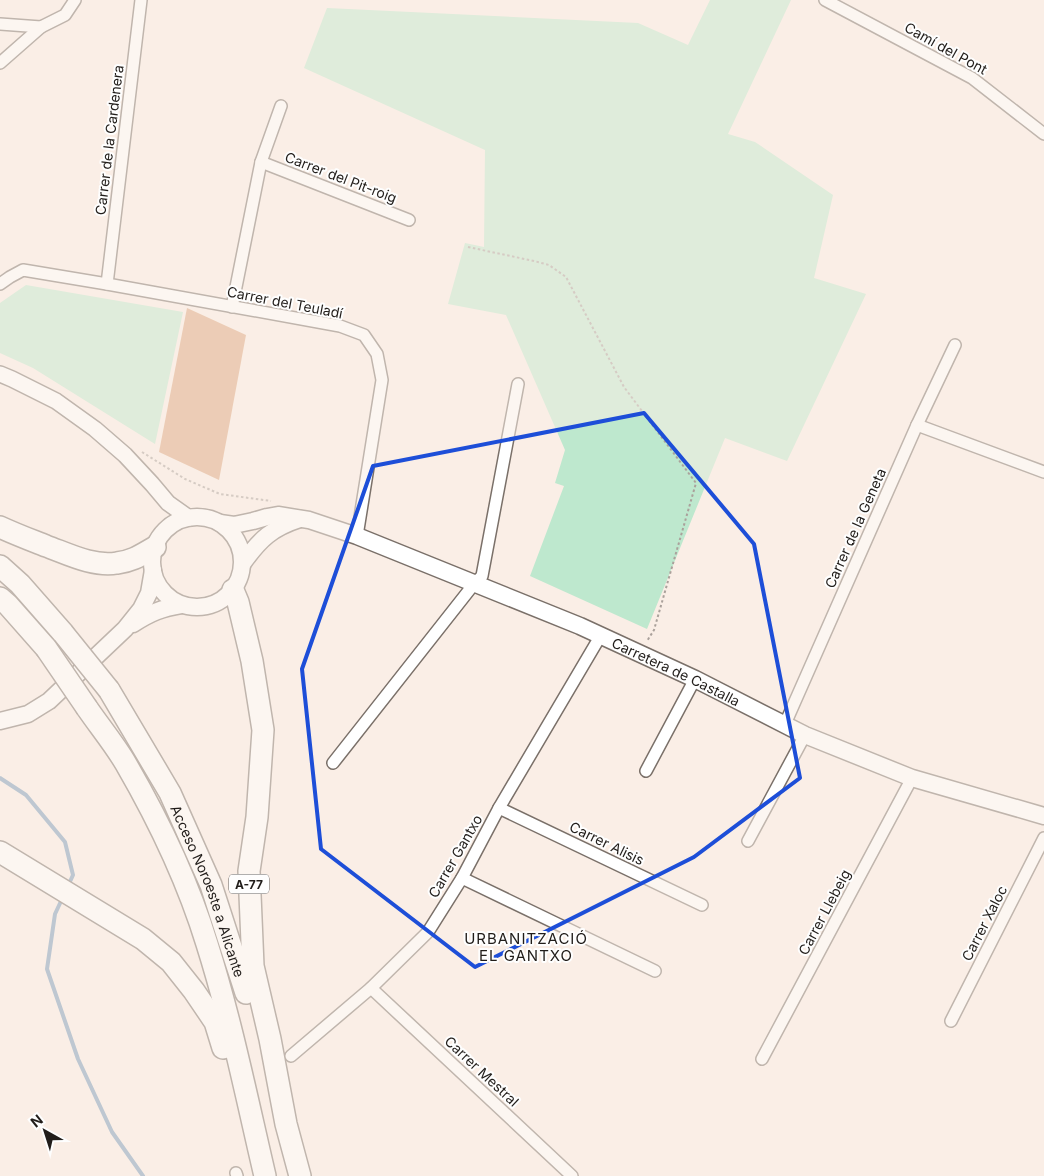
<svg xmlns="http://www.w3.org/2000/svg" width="1044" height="1176" viewBox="0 0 1044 1176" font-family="Inter,sans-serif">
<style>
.green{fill:#bee8ce}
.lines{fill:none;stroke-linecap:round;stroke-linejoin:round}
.stream{stroke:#7597b8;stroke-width:4}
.building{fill:#dca37c}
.minor-casing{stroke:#7a7069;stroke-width:14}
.tertiary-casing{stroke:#7a7069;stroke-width:18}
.secondary-casing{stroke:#7a7069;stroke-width:19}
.motorway-casing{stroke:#7a7069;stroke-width:24}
.path{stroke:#aaa19b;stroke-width:2;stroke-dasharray:2.5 2.5;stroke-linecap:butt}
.minor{stroke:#fff;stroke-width:11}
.tertiary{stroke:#fff;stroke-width:15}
.secondary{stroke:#fff;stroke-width:16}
.motorway{stroke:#fff;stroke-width:21}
.motorway-bridge-casing{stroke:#7a7069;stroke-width:24;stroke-linecap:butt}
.motorway-bridge{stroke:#fff;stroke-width:21}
.marked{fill:none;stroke:#1d4ed8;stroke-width:4;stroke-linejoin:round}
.labels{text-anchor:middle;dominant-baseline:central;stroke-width:4;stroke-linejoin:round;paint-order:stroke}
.shield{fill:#fefefe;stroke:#63605e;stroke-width:1}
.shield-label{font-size:12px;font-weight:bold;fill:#211d1a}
.street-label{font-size:14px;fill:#211d1a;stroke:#fefefe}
.neighbourhood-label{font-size:15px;letter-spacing:1px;fill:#211d1a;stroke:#fefefe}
</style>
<rect width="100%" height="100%" fill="#faeee6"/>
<g class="green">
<polygon points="710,0 791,0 728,134 755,142 833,195 814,278 866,294 787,461 725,438 647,629 530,576 564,486 555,483 565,450 506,315 448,304 465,243 484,247 485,150 304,68 327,8 638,23 688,45"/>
<polygon points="26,285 183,312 155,444 33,368 0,353 0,303"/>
</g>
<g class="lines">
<g class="stream">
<polyline points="0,778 26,795 65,842 73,875 68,886"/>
<polyline points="62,899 55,914 47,969 78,1059 112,1132 143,1176"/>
</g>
</g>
<polygon class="building" points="187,308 246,335 219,480 159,452"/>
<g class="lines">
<defs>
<g id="minor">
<polyline points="825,0 972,78 1044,134"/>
<polyline points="0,24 41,27 65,15 75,0"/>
<polyline points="0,63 41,27"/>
<polyline points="261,162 409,220"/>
<polyline points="0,284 10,277 23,270 107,284 340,326 364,335 377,354 382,380 357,536"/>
<polyline points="107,284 141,0"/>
<polyline points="232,307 261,162 281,106"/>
<polyline points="917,425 1044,472"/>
<polyline points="785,724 917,425 955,345"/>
<polyline points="333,763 474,584 482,576 518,384"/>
<polyline points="646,771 695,679"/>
<polyline points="499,808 702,905"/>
<polyline points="748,841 805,735"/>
<polyline points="462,878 655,971"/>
<polyline points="371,988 572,1176"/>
<polyline points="951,1021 1044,838"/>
<polyline points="291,1056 371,988 428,932 462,878 499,808 601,635"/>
<polyline points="762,1059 912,778"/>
<polyline points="236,1173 237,1176"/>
</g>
<polyline id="tertiary" points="0,374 12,379 56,401 95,429 125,455 152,484 168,503 189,518"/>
<g id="secondary">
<circle cx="197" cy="562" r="45"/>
<path id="s1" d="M220,523L234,525L253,521L267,517L278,515L309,520L357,536L580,626L695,679L805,735L912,778L1044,816"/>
<path d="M243,563C260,539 272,528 300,519"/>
<path d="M133,624C150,613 162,608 181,605"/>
<polyline points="0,721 28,714 49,701 125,629 141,609 149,593 153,570"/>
</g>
<g id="motorway">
<path d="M0,527C15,534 31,540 46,546C68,554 93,567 117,563C133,561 141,555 155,547"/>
<polyline points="0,566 20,584 63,633"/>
<polyline points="233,590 238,602 252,661 263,730 257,817 249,871 253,966 270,1039 286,1124 300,1176"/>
<polyline points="0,598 8,605 46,648"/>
<path id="s2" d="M109,690L170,793L211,885L246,993"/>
<path d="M87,708C100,727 115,745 126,764C159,821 188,882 207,944C231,1020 247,1099 265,1176"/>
<polyline points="0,852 143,939 171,962 194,991 215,1022 223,1048"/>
</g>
</defs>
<use href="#minor" class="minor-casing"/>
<use href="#tertiary" class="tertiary-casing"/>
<use href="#secondary" class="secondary-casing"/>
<use href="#motorway" class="motorway-casing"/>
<g class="path">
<polyline points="468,247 534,261 549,265 566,277 624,387 696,483 654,630 647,641"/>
<polyline points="142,452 185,479 220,494 271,501"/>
</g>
<use href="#minor" class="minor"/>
<use href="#tertiary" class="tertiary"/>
<use href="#secondary" class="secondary"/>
<use href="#motorway" class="motorway"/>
<defs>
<g id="motorway-bridge">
<polyline points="63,633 109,690"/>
<polyline points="46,648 87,708"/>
</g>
</defs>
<use href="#motorway-bridge" class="motorway-bridge-casing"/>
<use href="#motorway-bridge" class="motorway-bridge"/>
</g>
<path d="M0 0H1044V1176H0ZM644,413L754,544L800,778L694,857L475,967L321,849L302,669L373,466Z" fill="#faeee6" fill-opacity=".55" fill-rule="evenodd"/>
<path class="marked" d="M644,413L754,544L800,778L694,857L475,967L321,849L302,669L373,466Z"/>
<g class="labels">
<rect class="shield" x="229" y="874.5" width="40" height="19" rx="4"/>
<g class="shield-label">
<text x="249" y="884">A-77</text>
</g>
<g class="street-label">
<text transform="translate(946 48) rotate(29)">Camí del Pont</text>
<text transform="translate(109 140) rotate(-83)">Carrer de la Cardenera</text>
<text transform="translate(341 177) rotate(21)">Carrer del Pit-roig</text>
<text transform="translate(285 302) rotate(11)">Carrer del Teuladí</text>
<text transform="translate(855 528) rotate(-66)">Carrer de la Geneta</text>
<text stroke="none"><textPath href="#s1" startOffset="488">Carretera de Castalla</textPath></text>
<text transform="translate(607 843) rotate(26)">Carrer Alisis</text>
<text transform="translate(455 856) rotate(-60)">Carrer Gantxo</text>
<text stroke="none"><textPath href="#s2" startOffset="225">Acceso Noroeste a Alicante</textPath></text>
<text transform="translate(824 912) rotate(-62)">Carrer Llebeig</text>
<text transform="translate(984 923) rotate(-63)">Carrer Xaloc</text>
<text transform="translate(482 1071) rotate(43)">Carrer Mestral</text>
</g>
<g class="neighbourhood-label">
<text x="526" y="938">URBANITZACIÓ<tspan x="526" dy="17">EL GANTXO</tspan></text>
</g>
</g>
<g transform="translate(45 1131) rotate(321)" stroke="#fefefe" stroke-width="4" paint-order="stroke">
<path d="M0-4L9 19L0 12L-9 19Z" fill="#211d1a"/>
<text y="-8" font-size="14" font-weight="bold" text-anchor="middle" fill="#211d1a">N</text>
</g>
</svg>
